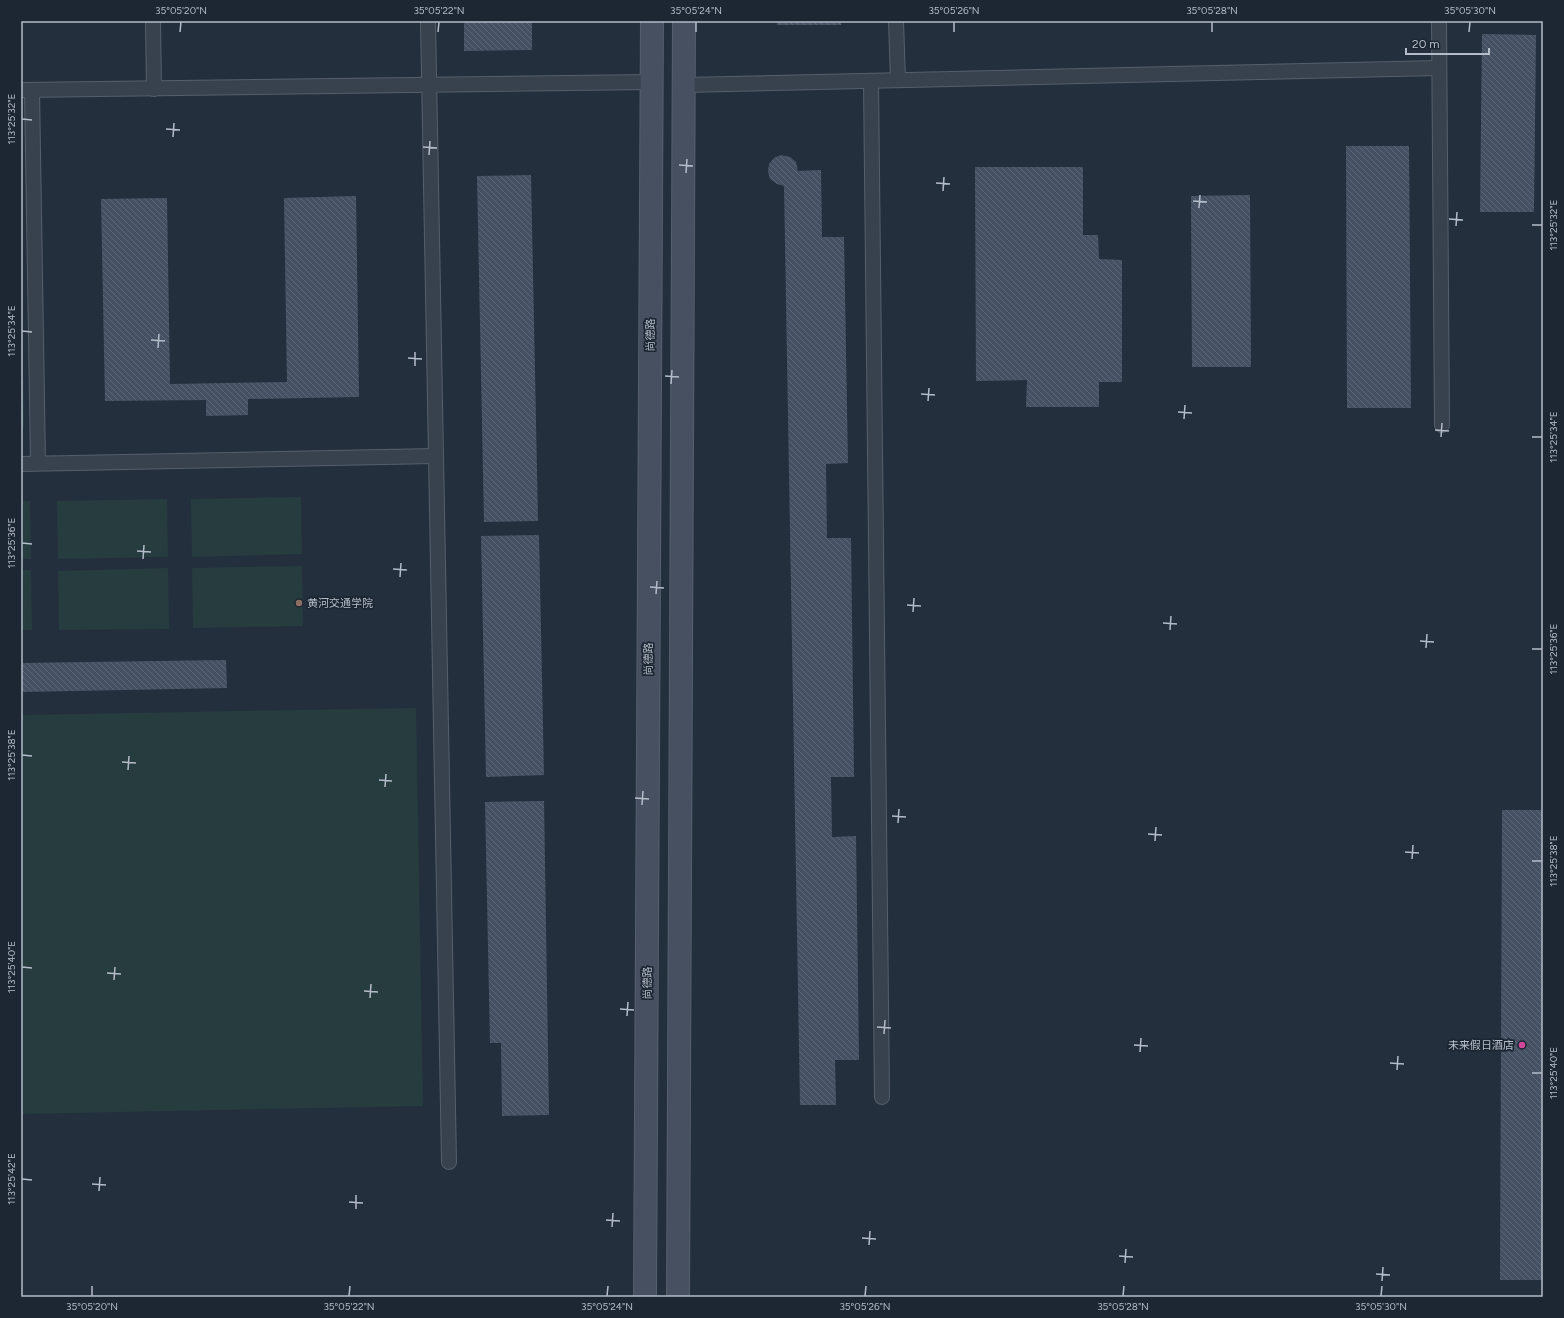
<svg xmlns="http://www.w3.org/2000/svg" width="1564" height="1318" viewBox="0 0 1564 1318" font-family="Figtree,'Noto Sans SC',sans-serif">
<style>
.grass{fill:url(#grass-dots)}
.green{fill:#263c3f}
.building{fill:url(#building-back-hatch)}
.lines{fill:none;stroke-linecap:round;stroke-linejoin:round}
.lane-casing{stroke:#565f6c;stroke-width:16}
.secondary-casing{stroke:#565f6c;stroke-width:24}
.lane{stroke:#38414e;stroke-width:14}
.secondary{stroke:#465061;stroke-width:22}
.ticks{fill:none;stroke:#b4bcc9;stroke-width:1.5}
.education-dot{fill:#8d6e63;stroke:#1d2633;stroke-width:1.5}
.hotel-dot{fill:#d1479c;stroke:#1d2633;stroke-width:1.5}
.labels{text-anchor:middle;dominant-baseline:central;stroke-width:3.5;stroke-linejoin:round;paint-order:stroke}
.street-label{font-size:11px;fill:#b4bcc9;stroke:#1d2633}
.poi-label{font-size:11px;fill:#b4bcc9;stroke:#1d2633;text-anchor:start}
.neatline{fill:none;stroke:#b4bcc9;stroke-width:1.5}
.ticks-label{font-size:10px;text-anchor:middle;fill:#b4bcc9}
</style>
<defs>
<pattern id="grass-dots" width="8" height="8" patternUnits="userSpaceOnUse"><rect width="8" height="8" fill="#263c3f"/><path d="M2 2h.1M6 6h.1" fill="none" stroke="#435659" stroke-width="1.8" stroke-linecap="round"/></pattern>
<pattern id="building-back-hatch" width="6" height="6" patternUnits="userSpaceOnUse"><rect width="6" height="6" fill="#455162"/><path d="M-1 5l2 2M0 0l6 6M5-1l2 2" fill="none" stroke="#5d6877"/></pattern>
</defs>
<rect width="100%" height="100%" fill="#242f3e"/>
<polygon class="grass" points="21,274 24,427 21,430"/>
<g class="green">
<polygon points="301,497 302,554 192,557 191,499"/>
<polygon points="167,499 168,557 58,559 57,501"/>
<polygon points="21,501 30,501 31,559 21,559"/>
<polygon points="302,566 303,626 193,628 192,568"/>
<polygon points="168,568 169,629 59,630 58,571"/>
<polygon points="21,570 31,570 32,630 21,630"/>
<polygon points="416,708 423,1106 21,1114 21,715"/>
</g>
<g class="building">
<polygon points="464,21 532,21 532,50 464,51"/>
<rect x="777" y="21" width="64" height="4"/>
<polygon points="1482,34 1536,35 1534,212 1480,212"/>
<polygon points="1346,146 1409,146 1411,408 1347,408"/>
<polygon points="781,155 790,157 796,162 798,171 821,170 822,237 844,237 848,463 826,464 827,538 851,538 854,777 831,777 832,837 856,836 859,1060 835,1060 836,1105 800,1105 784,186 777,184 770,179 768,172 769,164 774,158"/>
<polygon points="975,167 1083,167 1083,235 1098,235 1099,259 1122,260 1122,382 1099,382 1099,407 1026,407 1027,380 976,381"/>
<polygon points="531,175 538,521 484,522 477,176"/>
<polygon points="1250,195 1251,367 1192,367 1191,196"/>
<polygon points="356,196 359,397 248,399 248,415 206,416 206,400 105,401 101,199 167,198 170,384 287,382 284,198"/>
<polygon points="539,535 544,775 486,777 481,536"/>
<polygon points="226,660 227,688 21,692 21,663"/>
<polygon points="544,801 549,1115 502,1116 501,1043 490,1043 485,802"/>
<polygon points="1502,810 1543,810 1543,1280 1500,1280"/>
</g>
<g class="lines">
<defs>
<g id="lane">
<polyline points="153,21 154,89"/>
<polyline points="428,21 449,1162"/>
<polyline points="896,21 898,80"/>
<polyline points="1439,21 1442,425"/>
<polyline points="871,81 882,1097"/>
<polyline points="684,85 1439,68"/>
<polyline points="21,90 651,82"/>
<polyline points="32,90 38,463"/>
<polyline points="21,464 436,456"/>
</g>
<g id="secondary">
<polyline points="645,1297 652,21"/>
<polyline points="678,1297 684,21"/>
</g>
</defs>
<use href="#lane" class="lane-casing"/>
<use href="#secondary" class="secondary-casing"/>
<use href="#lane" class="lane"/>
<use href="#secondary" class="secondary"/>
</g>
<path class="ticks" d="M180,32L181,22M438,32L439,22M696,32V22M954,32V22M1212,32V22M1469,32L1470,22M22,119L32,120M166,129L180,130M173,137L174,123M423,147L437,148M429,155L430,141M679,165L693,166M686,173L687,159M936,183L950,184M943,191L944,177M1193,201L1207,202M1199,208L1200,195M1449,219L1463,220M1532,225H1542M1456,226L1457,212M22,331L32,332M151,340L165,341M158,348L159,334M408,358L422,359M415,366V352M665,376L679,377M671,384L672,370M921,394L935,395M928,401L929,388M1178,412L1192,413M1184,419L1185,405M1435,430L1449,431M1441,437L1442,423M1532,437H1542M22,543L32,544M137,551L151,552M143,559L144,545M393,569L407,570M400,577L401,563M650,587L664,588M656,594L657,581M907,605L921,606M913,612L914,598M1163,623L1177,624M1170,630L1171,616M1420,641L1434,642M1426,648L1427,634M1532,649H1542M22,755L32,756M122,762L136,763M128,770L129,756M379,780L392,781M385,787L386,774M635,798L649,799M642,805L643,791M892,816L906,817M898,823L899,809M1148,834L1162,835M1155,841L1156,827M1405,852L1419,853M1412,859L1413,845M1532,861H1542M22,967L32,968M107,973L121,974M114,980L115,967M364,991L378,992M370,998L371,984M620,1009L634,1010M627,1016L628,1002M877,1027L891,1028M884,1034L885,1020M1134,1045L1148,1046M1140,1052L1141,1038M1390,1063L1404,1064M1397,1070L1398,1056M1532,1073H1542M22,1179L32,1180M92,1184L106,1185M99,1191L100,1177M349,1202L363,1203M356,1209V1195M606,1220L620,1221M612,1227L613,1213M862,1238L876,1239M869,1245L870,1231M1119,1256L1133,1257M1125,1263L1126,1249M1376,1274L1390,1275M1382,1281L1383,1267M92,1296V1286M349,1296L350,1286M607,1296L608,1286M865,1296L866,1286M1123,1296L1124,1286M1381,1296L1382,1286"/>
<circle class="education-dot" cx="299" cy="603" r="4"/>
<circle class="hotel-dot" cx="1522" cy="1045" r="4"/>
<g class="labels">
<g class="street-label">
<text transform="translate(650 335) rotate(-90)">尚德路</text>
<text transform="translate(648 659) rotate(-90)">尚德路</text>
<text transform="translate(647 983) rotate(-90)">尚德路</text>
</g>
<g class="poi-label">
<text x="307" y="603">黄河交通学院</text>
<text x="1514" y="1045" text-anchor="end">未来假日酒店</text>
</g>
</g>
<rect width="1564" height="1318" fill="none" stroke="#1d2633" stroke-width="44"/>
<path d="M1406 48v6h83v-6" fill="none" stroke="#b4bcc9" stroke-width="2"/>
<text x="1412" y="48" font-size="12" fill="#b4bcc9" stroke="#1d2633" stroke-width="3" paint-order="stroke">20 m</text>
<rect x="22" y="22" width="1520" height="1274" class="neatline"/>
<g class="ticks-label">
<text x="181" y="14">35°05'20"N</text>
<text x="439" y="14">35°05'22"N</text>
<text x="696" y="14">35°05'24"N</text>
<text x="954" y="14">35°05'26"N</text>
<text x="1212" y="14">35°05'28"N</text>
<text x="1470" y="14">35°05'30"N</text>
<text transform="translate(11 119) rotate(-90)" y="4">113°25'32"E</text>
<text transform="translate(1553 225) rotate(-90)" y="4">113°25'32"E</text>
<text transform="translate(11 331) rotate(-90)" y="4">113°25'34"E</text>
<text transform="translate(1553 437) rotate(-90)" y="4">113°25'34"E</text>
<text transform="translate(11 543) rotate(-90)" y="4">113°25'36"E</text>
<text transform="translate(1553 649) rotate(-90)" y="4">113°25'36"E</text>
<text transform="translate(11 755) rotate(-90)" y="4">113°25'38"E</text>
<text transform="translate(1553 861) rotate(-90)" y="4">113°25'38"E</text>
<text transform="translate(11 967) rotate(-90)" y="4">113°25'40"E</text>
<text transform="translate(1553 1073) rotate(-90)" y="4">113°25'40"E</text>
<text transform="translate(11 1179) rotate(-90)" y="4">113°25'42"E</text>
<text x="92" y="1310">35°05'20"N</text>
<text x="349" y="1310">35°05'22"N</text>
<text x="607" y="1310">35°05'24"N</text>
<text x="865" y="1310">35°05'26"N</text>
<text x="1123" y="1310">35°05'28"N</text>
<text x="1381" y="1310">35°05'30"N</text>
</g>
</svg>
